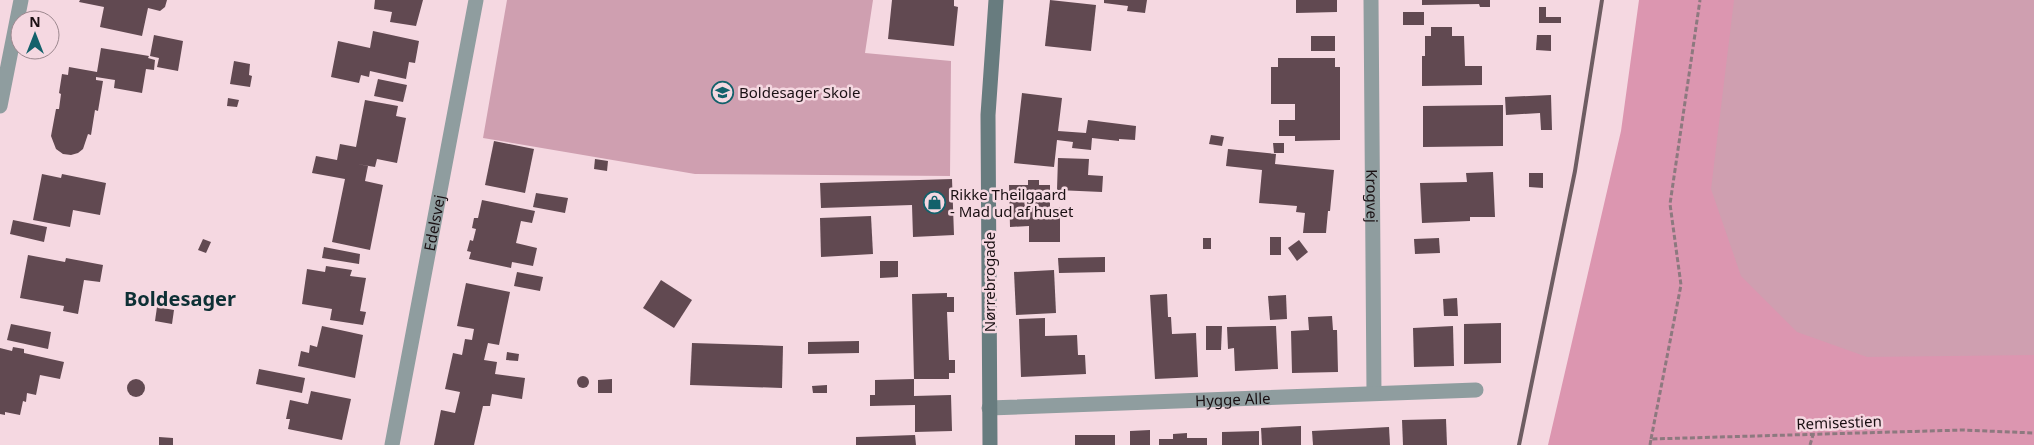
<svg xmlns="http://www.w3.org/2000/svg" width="2034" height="445" viewBox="0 0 2034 445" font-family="'Noto Sans',sans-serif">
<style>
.green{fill:#cf9fb0}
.forest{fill:#dc96b0}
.building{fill:#614951}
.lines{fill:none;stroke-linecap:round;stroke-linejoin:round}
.path{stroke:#8d797f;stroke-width:3;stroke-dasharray:5 2.5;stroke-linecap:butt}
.street{stroke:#8f9d9f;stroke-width:15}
.secondary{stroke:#687c7f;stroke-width:15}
.rail{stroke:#6e5d62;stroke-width:4}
.labels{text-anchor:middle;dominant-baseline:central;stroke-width:5;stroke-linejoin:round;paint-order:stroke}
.poi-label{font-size:15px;fill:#1a1013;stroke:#f5d8e1;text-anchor:start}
.street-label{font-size:15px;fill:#1a1013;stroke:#f5d8e1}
.district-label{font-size:20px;font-weight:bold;fill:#0e3035;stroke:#f5d8e1}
</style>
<rect width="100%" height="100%" fill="#f5d8e1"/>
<g class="green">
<polygon points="507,0 873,0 865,53 951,61 950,176 695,174 483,138"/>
<polygon points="1704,0 2034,0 2034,445 1659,445"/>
</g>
<polygon class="forest" points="1639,0 1734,0 1711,189 1741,276 1797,332 1867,357 2034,355 2034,445 1548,445 1621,131"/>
<g class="building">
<polygon points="80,0 167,0 165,7 160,11 148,8 142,36 100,27 104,7 79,2"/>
<polygon points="375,0 423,0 416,26 390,22 392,12 374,9"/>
<polygon points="892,0 954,0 954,6 958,7 954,46 888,39"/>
<polygon points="1050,0 1096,5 1091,51 1045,46"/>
<polygon points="1104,0 1147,0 1145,13 1127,11 1128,6 1104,3"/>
<polygon points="1296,0 1337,0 1337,12 1296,13"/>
<polygon points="1422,0 1490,0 1490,7 1480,7 1479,4 1422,5"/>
<polygon points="1539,7 1546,7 1546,17 1561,17 1561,23 1539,23"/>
<rect x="1403" y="12" width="21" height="13"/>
<polygon points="1431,27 1452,27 1452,36 1464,36 1465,66 1482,66 1482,85 1422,86 1422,56 1425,56 1425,36 1431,36"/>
<polygon points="373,31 419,41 415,63 409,62 406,79 370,71 369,77 361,75 359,83 331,77 338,41 370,48"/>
<polygon points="154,35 183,41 178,71 157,67 159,58 150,56"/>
<polygon points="1537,35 1551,35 1551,51 1536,50"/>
<rect x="1311" y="36" width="24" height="15"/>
<polygon points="101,48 149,56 148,58 155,60 154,70 146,69 142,93 114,88 115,80 96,77 96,80 103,81 98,111 95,110 91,135 88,134 83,149 78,153 71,155 63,154 56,149 51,136 56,109 59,109 61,94 59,93 62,74 68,75 69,67 97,72"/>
<polygon points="1278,58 1335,58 1335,67 1340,67 1340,140 1295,141 1295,136 1279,136 1279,120 1295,120 1295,104 1271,104 1271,67 1278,67"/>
<polygon points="234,61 250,64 249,75 252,76 250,87 230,84"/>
<polygon points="378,79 407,85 403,102 374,96"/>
<polygon points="1022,93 1062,98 1058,131 1086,133 1088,120 1136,126 1135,140 1119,139 1119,141 1092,138 1091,150 1072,148 1073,142 1057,140 1054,167 1014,163"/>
<polygon points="1551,95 1552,130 1541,130 1540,113 1506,115 1505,97"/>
<polygon points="228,98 239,100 237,107 227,106"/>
<polygon points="365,100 398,106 396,116 406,118 397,163 377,159 375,167 357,164 368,166 365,181 383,185 370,250 332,242 345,179 312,173 316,156 337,160 340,144 356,147"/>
<polygon points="1503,105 1503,146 1423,147 1423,106"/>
<polygon points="1211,135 1224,137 1222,146 1209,144"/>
<polygon points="494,141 534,149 525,193 485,185"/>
<polygon points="1273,143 1284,143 1284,153 1274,153"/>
<polygon points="1228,149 1276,154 1275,164 1334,170 1330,211 1328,211 1326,233 1303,233 1305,213 1296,212 1297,206 1259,203 1262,170 1226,166"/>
<polygon points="1058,158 1089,159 1088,175 1103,176 1102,192 1057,190"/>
<polygon points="595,159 608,161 607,171 594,169"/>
<polygon points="1493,172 1495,217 1470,217 1470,221 1422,223 1420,183 1467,182 1466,173"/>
<polygon points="1529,173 1543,173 1543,188 1529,187"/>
<polygon points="42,174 61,178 62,174 106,183 100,215 73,210 70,227 33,220"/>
<polygon points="952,179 954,235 913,237 912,205 821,208 820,183"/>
<polygon points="1028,180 1039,180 1039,185 1050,185 1050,207 1060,207 1060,242 1029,242 1029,226 1010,227 1009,185 1028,185"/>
<polygon points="536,193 568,198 565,213 533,207"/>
<polygon points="482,200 535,211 532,223 521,221 516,243 537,248 533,266 512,262 511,268 469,259 471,252 467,251 470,240 473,241 476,229 472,228 474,218 478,218"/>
<polygon points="871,216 873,254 821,257 820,218"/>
<polygon points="13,220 47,227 44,242 10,234"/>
<rect x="1270" y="237" width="11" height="18"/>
<rect x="1203" y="238" width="8" height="11"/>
<polygon points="1439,238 1440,253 1415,254 1414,239"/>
<polygon points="203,239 211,242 206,253 198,250"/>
<polygon points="1299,240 1308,252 1297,261 1288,248"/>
<polygon points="324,247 360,254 359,264 322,258"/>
<polygon points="28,255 65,262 66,258 103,265 100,282 84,280 78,314 63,311 64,306 20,298"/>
<polygon points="1105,257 1105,272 1059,273 1058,258"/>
<polygon points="880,261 898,261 898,277 880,278"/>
<polygon points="326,266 352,270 350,276 366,278 360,311 366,312 363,325 330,320 332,309 302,304 307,269 325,272"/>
<polygon points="1054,270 1056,313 1016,315 1014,272"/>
<polygon points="517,272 543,277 540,291 514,286"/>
<polygon points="661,280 692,300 674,328 643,308"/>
<polygon points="466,283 510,292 499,345 488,343 484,360 497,362 495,374 525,378 522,399 492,394 490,406 483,406 474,445 434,445 441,410 455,413 460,392 445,389 453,353 462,355 465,339 472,340 474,329 457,326"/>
<polygon points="947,293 947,297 954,297 954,312 947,312 949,360 955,360 955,373 949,373 949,379 914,379 914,396 951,395 952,431 915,432 915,405 870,406 870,395 875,395 875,380 914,379 912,294"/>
<polygon points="1167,294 1168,317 1171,317 1172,334 1196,333 1198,377 1155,379 1150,295"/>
<polygon points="1286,295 1287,319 1270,320 1268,296"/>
<polygon points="1457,298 1458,316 1444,316 1443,299"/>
<polygon points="157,307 174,310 172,324 155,321"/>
<polygon points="1332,316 1333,330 1337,330 1338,372 1292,373 1291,331 1309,330 1308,317"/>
<polygon points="1045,318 1045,336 1077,335 1078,355 1085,355 1086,374 1021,377 1019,319"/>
<polygon points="1501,323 1501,363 1464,364 1464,324"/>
<polygon points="11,324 51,332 48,349 7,340"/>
<polygon points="322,326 363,335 355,378 298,366 301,351 309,353 310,345 317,347"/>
<polygon points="1206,326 1222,326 1221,350 1206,350"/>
<polygon points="1276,326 1278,369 1235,371 1234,348 1228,349 1227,327"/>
<polygon points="1453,326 1454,366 1414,367 1413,328"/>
<polygon points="859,341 859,353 808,354 808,342"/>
<polygon points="692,343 783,346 782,388 690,385"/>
<polygon points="13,347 24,349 24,353 64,362 60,379 40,375 36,395 27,393 26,402 23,401 20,415 5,412 5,415 0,414 0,348 12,351"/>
<polygon points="507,352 519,354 518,361 506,360"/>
<polygon points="259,369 305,378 302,393 256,384"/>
<circle cx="583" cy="382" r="6"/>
<circle cx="136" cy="388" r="9"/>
<polygon points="612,379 612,393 598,393 598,380"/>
<polygon points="827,385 827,393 813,393 812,386"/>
<polygon points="311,391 351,399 342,440 288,429 290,419 286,419 290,400 308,404"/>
<polygon points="1446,419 1447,445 1403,445 1402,420"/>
<polygon points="1301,426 1301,445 1262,445 1261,428"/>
<polygon points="1389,427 1390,445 1313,445 1312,431"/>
<polygon points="1150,430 1150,445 1130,445 1130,431"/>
<polygon points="1259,431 1259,445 1222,445 1222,432"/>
<polygon points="1187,433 1187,438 1207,438 1207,445 1159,445 1159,439 1173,439 1173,434"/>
<polygon points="915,435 916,445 856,445 856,437"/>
<rect x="1075" y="435" width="40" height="10"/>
<polygon points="159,437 173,438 173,445 159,445"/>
</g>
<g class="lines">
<g class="path">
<polyline points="1651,439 1681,285 1670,204 1700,0"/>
<polyline points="1650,445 1651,439 1963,430 2034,433"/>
<polyline points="1810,445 1813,435"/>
</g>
<g class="street">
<path id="s1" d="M1371,0L1374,393"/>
<polyline points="0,106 21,0"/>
<path id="s2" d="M989,408L1476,390"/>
<path id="s3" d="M392,445L476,0"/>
</g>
<polyline class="secondary" points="990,445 988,115 996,0"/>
<polyline class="rail" points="1519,445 1575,171 1602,0"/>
</g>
<defs>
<symbol id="school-ring" viewBox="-11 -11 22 22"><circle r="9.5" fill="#f5d8e1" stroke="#13616b" stroke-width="1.5"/><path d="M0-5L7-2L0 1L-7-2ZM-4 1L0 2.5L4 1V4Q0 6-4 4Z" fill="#13616b"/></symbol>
<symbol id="shop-ring" viewBox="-11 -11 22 22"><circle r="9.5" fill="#f5d8e1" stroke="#13616b" stroke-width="1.5"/><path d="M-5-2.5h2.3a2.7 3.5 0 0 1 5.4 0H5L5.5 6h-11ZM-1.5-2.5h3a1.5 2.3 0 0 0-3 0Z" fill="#13616b"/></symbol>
</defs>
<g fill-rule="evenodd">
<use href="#school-ring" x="710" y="80" width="25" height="25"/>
<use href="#shop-ring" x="922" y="190" width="25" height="25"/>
</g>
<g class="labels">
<g class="poi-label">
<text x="739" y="92">Boldesager Skole</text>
<text x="950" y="194">Rikke Theilgaard<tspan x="950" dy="17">- Mad ud af huset</tspan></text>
</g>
<g class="street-label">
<text stroke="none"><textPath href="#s1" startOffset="196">Krogvej</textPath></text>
<text stroke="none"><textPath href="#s3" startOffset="226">Edelsvej</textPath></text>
<text transform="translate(989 282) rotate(-90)">Nørrebrogade</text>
<text stroke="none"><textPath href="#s2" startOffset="244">Hygge Alle</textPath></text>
<text transform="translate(1839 422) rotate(-2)">Remisestien</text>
</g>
<g class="district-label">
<text x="180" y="298">Boldesager</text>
</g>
</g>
<g transform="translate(35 35)"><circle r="24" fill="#f5d8e1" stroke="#9d888f"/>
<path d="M0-4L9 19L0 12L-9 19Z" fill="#13616b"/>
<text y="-8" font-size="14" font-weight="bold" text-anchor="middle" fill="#1a1013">N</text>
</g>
</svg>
